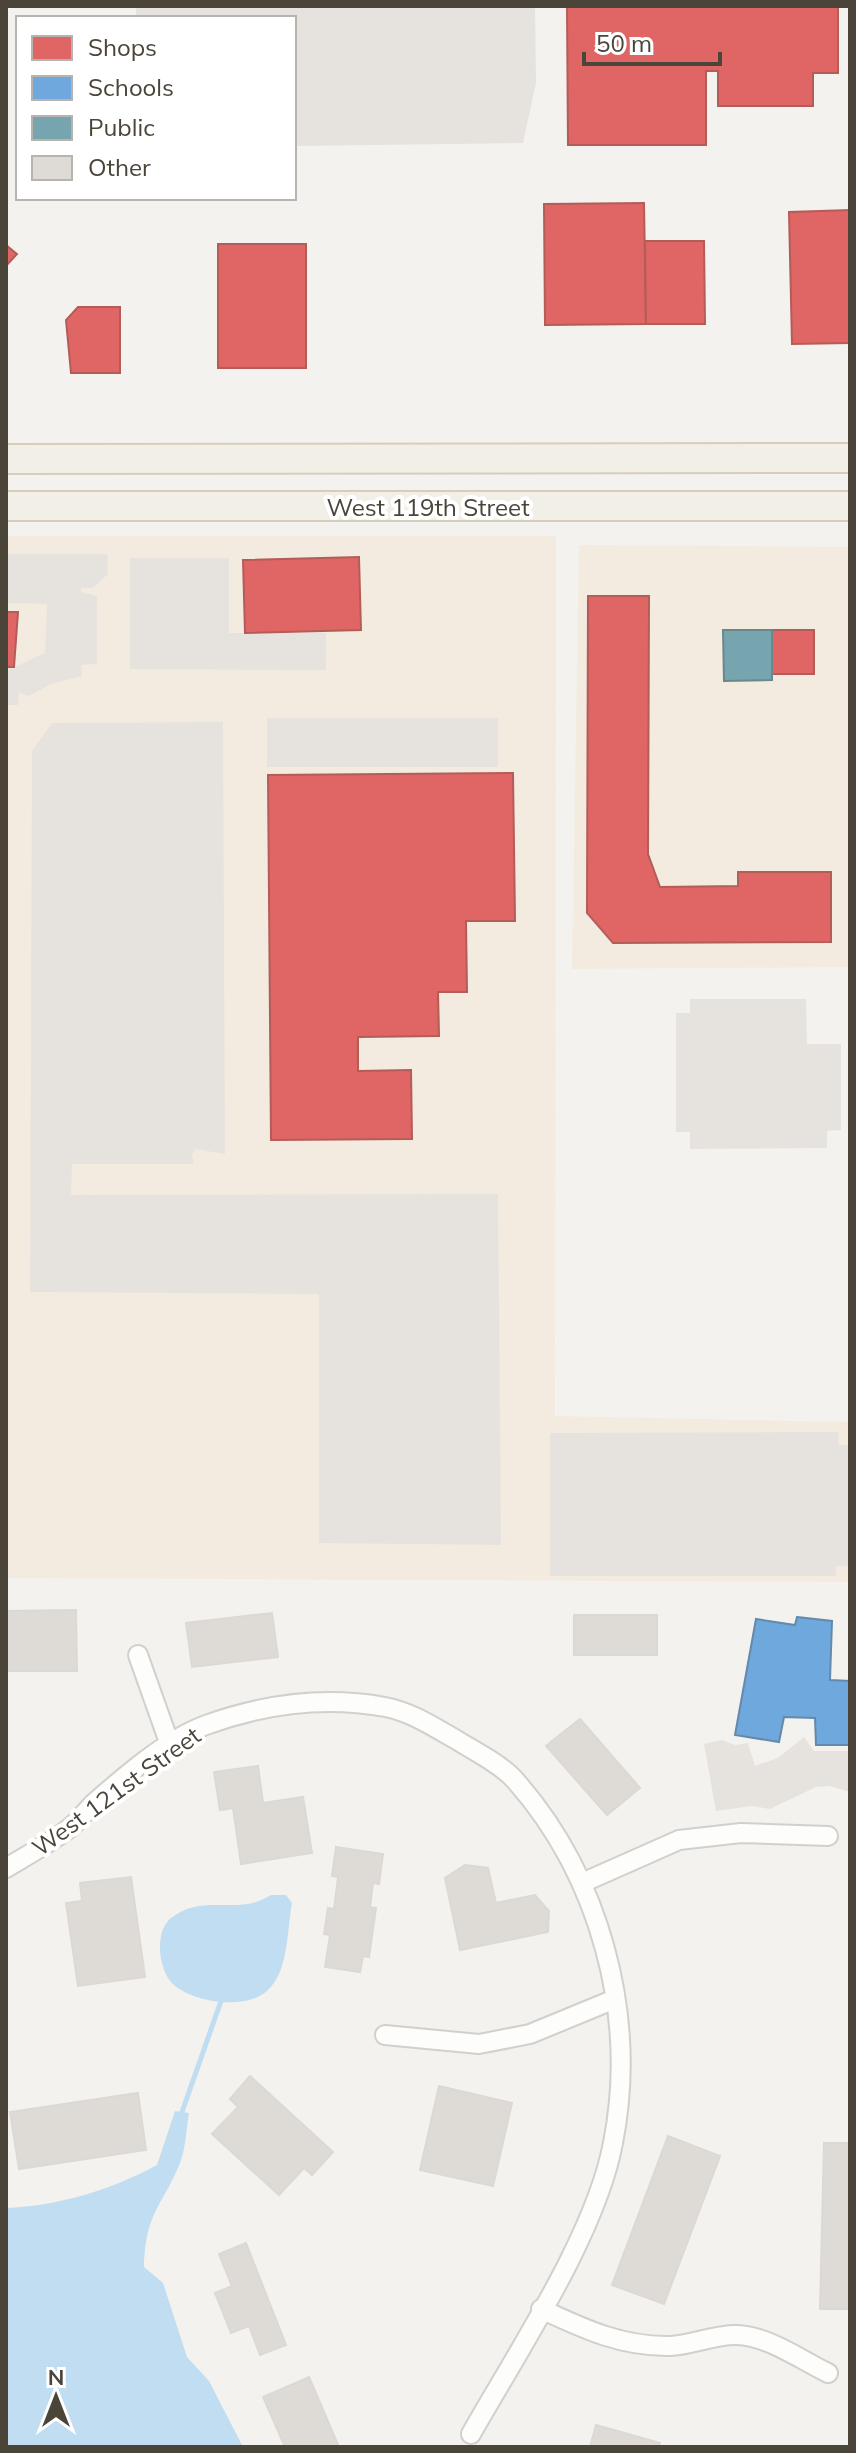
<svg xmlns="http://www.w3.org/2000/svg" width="856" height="2453" viewBox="0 0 856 2453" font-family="Mulish,sans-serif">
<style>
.commercial{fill:#f3ebdf}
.parking{fill:#e6e3df}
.water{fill:#c0ddf1}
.shops{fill:#e06666;stroke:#b35c58;stroke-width:2}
.schools{fill:#6fa8dc;stroke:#648aab;stroke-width:2}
.public{fill:#76a5af;stroke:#69888c;stroke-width:2}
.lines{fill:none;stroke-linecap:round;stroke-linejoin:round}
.stream{stroke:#c0ddf1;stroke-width:5}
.building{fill:#dedbd6;stroke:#dcd9d4;stroke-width:2}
.minor-casing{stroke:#d2d0cb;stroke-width:22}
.primary-casing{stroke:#d6cebb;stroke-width:32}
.minor{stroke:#fdfdfc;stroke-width:18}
.primary{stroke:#f2efe6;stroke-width:28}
.labels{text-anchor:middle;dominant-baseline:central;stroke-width:8;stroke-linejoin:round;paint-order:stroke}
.street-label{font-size:24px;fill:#4b4439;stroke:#fff}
</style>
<rect width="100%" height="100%" fill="#f4f2ee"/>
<g class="commercial">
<polygon points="6,536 556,536 555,1416 850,1422 850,1582 6,1578"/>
<polygon points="579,545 850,547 850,967 572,969"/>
</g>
<g class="parking">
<polygon points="136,6 535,6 536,83 523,143 294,146 294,18 136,18"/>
<polygon points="6,554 107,554 108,574 93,588 82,588 81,592 97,596 97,664 81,665 82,676 51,684 29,696 19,692 18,705 6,705 6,671 45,653 47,604 6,603"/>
<polygon points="130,558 229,558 229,633 326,633 326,670 130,669"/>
<rect x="267" y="718" width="231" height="49"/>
<polygon points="223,722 225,1154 195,1149 192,1156 194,1164 72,1164 71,1195 498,1194 501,1545 319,1543 319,1294 30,1292 32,751 52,723"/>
<polygon points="690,999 806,999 807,1044 841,1044 841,1130 827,1131 827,1148 690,1149 690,1132 676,1132 676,1013 690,1013"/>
<polygon points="838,1432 839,1445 850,1445 850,1566 836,1566 836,1576 550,1576 550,1433"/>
<polygon points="804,1737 814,1751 850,1751 850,1792 829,1786 816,1787 770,1809 752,1806 716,1811 704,1744 722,1740 735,1745 748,1743 755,1766 778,1758"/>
</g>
<g class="water">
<path d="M271,1895H286L292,1903C287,1929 289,1972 267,1991C246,2010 195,2003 174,1985C158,1972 154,1931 171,1918C205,1892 236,1917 271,1895Z"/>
<path d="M175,2111L189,2113C186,2129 186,2148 180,2163C161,2209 146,2211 144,2267L163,2283L187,2357L209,2381L243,2447H6V2208C58,2206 111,2190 157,2165Z"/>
</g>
<g class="shops">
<polygon points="567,6 838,6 838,73 813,73 813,106 718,106 718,71 706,71 706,145 568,145"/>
<polygon points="644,203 646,324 545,325 544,204"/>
<polygon points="850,210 850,343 792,344 789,212"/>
<polygon points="645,241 704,241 705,324 646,324"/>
<rect x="218" y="244" width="88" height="124"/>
<polygon points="6,245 17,254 6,266"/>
<polygon points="78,307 120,307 120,373 71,373 66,320"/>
<polygon points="359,557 361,630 245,633 243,560"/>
<polygon points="588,596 649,596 648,854 660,887 738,886 738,872 831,872 831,942 613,943 587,913"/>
<polygon points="6,612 18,612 14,667 6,667"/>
<rect x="772" y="630" width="42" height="44"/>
<polygon points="513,773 515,921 466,921 467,992 438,992 439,1036 358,1037 358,1071 411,1070 412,1139 271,1140 268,775"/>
</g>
<polygon class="schools" points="797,1617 832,1621 830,1680 850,1681 850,1745 816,1745 815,1718 784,1717 779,1742 735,1735 756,1619 795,1625"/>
<polygon class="public" points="723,630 772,630 772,680 724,681"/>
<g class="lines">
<polyline class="stream" points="182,2112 221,2001"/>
</g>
<g class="building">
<polygon points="76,1610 77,1671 6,1671 6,1611"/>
<polygon points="272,1613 278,1657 192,1667 186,1623"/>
<rect x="574" y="1615" width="83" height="40"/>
<polygon points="580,1719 640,1788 607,1815 546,1746"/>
<polygon points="258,1766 263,1803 303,1797 312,1853 241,1864 233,1808 220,1810 214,1772"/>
<polygon points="336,1847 383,1854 379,1884 373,1883 370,1907 376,1908 369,1957 363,1956 360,1972 325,1967 330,1935 324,1934 328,1908 334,1909 338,1877 332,1876"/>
<polygon points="465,1865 488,1868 496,1903 535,1895 549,1911 548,1932 460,1950 445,1878"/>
<polygon points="131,1877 145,1977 78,1986 66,1903 82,1901 80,1883"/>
<polygon points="250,2076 333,2152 312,2175 304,2168 279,2195 212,2134 238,2107 230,2099"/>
<polygon points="439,2086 512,2103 493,2186 420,2170"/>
<polygon points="138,2093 146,2150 19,2169 10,2112"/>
<polygon points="668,2136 720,2156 664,2304 612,2285"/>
<polygon points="824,2143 850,2143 850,2309 820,2309"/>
<polygon points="246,2243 286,2345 260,2355 249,2326 231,2333 215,2293 232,2286 219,2254"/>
<polygon points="309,2377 339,2447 285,2447 263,2397"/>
<polygon points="596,2425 660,2443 659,2447 590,2447"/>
</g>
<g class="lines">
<defs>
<g id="minor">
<polyline points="138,1655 170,1745"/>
<path d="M6,1868C26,1856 48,1844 67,1830C77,1823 85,1812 94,1803C126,1775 166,1740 206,1725C264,1704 324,1696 385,1707C411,1712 432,1726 455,1739C474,1751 499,1763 514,1779C600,1876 638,2015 613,2143C596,2234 518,2351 471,2434"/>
<polyline points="582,1883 679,1840 741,1833 828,1836"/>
<polyline points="385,2035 479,2044 530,2034 615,1999"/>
<path d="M541,2309C584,2329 622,2347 670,2346C692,2345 716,2334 737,2335C768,2336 801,2360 828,2373"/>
</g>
<g id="primary">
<polyline points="6,459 850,458"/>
<polyline points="6,506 850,506"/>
</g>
</defs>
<use href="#minor" class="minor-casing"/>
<use href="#primary" class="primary-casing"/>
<use href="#minor" class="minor"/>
<use href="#primary" class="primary"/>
</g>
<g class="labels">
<g class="street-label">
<text x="428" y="507">West 119th Street</text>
<text transform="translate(116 1791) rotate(-36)">West 121st Street</text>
</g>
</g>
<rect width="856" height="2453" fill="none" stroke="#4b4439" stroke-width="16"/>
<rect x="16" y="16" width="280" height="184" fill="#ffffff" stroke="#b7b4b0" stroke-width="2"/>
<rect x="32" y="36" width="40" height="24" fill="#e06666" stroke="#b7b4b0" stroke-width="2"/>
<text x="88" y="56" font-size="24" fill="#4b4439">Shops</text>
<rect x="32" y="76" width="40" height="24" fill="#6fa8dc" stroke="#b7b4b0" stroke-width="2"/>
<text x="88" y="96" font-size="24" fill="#4b4439">Schools</text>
<rect x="32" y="116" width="40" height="24" fill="#76a5af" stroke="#b7b4b0" stroke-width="2"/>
<text x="88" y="136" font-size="24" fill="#4b4439">Public</text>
<rect x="32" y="156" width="40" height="24" fill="#dedbd6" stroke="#b7b4b0" stroke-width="2"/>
<text x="88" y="176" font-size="24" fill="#4b4439">Other</text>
<g transform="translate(56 2397)" stroke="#ffffff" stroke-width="6" paint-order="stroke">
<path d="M0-6L14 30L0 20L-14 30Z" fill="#4b4439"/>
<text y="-12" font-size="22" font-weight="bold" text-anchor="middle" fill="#4b4439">N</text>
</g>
<path d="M584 52v12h136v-12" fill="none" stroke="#4b4439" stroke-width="4"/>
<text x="596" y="52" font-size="24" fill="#4b4439" stroke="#ffffff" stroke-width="6" paint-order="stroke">50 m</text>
</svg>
